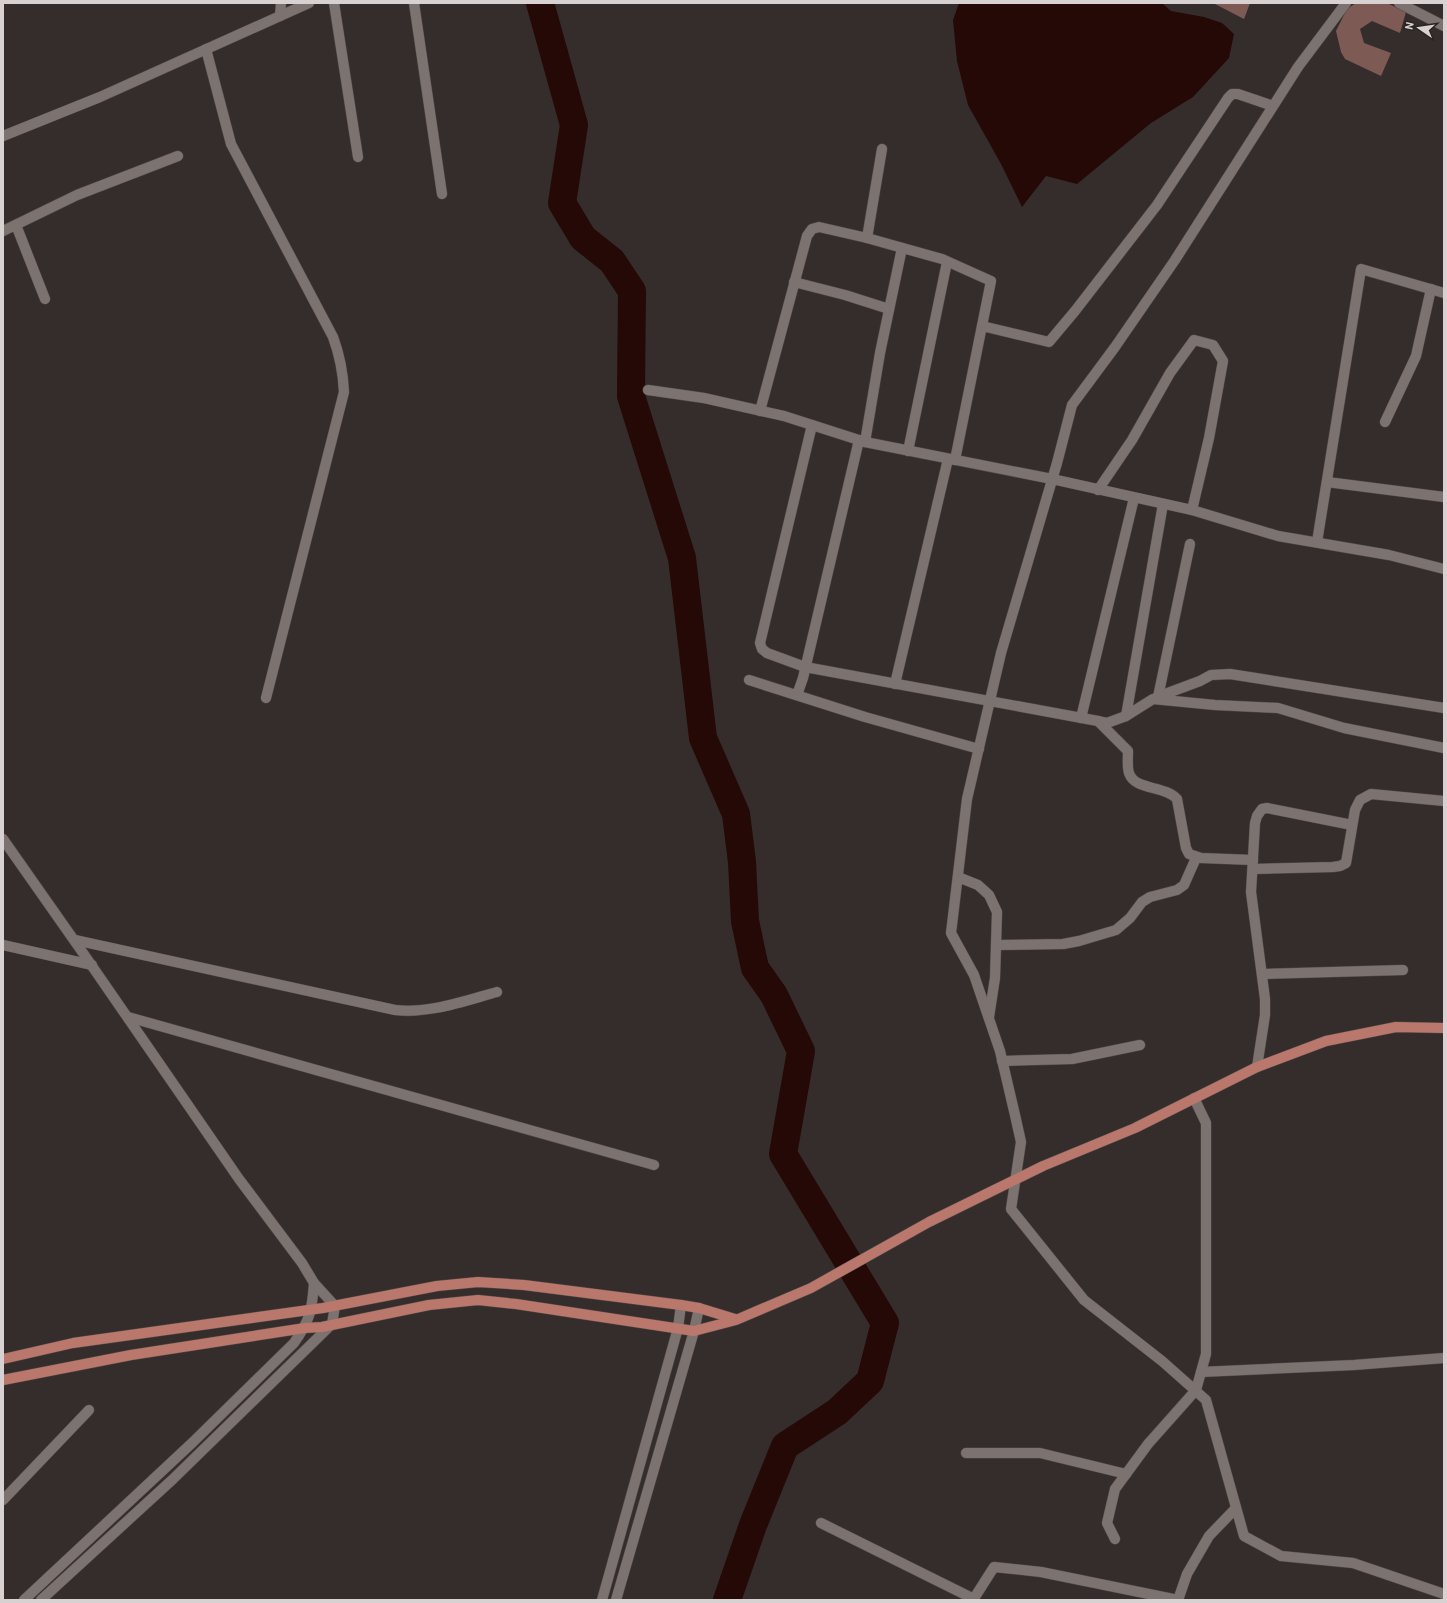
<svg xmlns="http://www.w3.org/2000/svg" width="1447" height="1603" viewBox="0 0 1447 1603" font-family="Barlow,sans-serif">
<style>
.water{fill:#240906}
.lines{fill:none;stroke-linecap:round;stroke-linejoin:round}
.river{stroke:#240906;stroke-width:28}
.building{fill:#7d5b54}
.minor-casing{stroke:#504b49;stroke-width:11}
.major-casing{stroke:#504b49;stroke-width:11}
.minor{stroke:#7c7371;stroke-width:10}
.major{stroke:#ba776b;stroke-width:10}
</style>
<rect width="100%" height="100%" fill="#352d2c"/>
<polygon class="water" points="959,3 1162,3 1171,11 1204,17 1222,23 1234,34 1229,58 1193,97 1151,123 1077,184 1046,176 1022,207 1001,164 968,105 957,61 953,20"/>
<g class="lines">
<polyline class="river" points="540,3 574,125 562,203 583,238 612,261 632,291 631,396 682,558 703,738 736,814 742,862 745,921 755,968 774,995 801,1051 783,1154 885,1323 870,1381 837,1412 785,1446 753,1525 727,1600"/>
</g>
<g class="building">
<polygon points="1213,3 1250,3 1244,19"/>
<polygon points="1356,3 1387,3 1406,12 1400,33 1372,21 1360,29 1364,43 1391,53 1381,76 1345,59 1341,52 1336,31 1347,9"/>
</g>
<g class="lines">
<defs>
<g id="minor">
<polyline points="334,3 358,157"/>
<polyline points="414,3 442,194"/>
<polyline points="1346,3 1298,67 1175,260 1115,347 1072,405 1057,463 1001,653 967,799 951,933 974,975 1000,1051 1015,1115 1021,1142 1011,1209 1084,1300 1162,1361 1206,1400 1244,1536 1281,1556 1353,1563 1444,1594"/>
<polyline points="1399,3 1444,26"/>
<polyline points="280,16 281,3"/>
<path d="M206,49L231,144L333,337C340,356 343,371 344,392L266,698"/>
<polyline points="3,136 100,97 309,3"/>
<polyline points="16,225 45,299"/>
<polyline points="3,231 77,195 178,156"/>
<polyline points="867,238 882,149"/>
<polyline points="794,282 845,295 889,309"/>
<polyline points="982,326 1049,342 1075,311 1157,205 1228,98 1232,94 1238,94 1273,106"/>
<polyline points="648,390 704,398 784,416 865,442 1052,479 1192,510 1278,536 1389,555 1444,569"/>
<polyline points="760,411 807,236 812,229 819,227 867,238 942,259 991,281 955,460"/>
<polyline points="1385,422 1416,356 1431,289"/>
<polyline points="812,425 760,643 762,649 767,653 805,667 1098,721 1107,723 1126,716"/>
<polyline points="865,442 880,353 902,248"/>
<polyline points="908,451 947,262"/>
<polyline points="1327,482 1444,497"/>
<polyline points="1098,490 1132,440 1170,373 1194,340 1213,345 1223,361 1209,438 1192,510"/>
<polyline points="1163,504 1126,716 1153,699 1215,705 1278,708 1344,728 1444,748"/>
<polyline points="1317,542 1361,269 1444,293"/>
<polyline points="749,680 865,717 979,749"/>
<polyline points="895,684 948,459"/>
<polyline points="797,695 803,678 859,440"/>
<polyline points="1157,697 1200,681 1211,675 1230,674 1444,708"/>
<polyline points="1158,697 1190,544"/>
<polyline points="1081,718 1134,498"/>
<path d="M1098,721L1128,751C1128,758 1127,767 1129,773C1135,791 1165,785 1177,799L1186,848L1189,854L1201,858L1253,860"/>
<polyline points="3,839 83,953 239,1179 302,1263 314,1283 335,1306 332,1324 172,1480 41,1600"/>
<polyline points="1253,869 1333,867 1340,866 1346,863 1355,810 1360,800 1371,794 1444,801"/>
<polyline points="958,877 978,885 989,895 997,912 995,978 989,1017"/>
<path d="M75,940L395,1010C429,1014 464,1001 497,992"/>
<polyline points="3,945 92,965"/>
<polyline points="996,945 1063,944 1079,941 1116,930 1130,918 1142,902 1150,897 1177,890 1184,885 1196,858"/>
<polyline points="1262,974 1403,970"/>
<polyline points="128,1017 654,1165"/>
<polyline points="1002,1061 1072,1059 1140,1045"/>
<polyline points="1257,1067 1265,1015 1265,999 1251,892 1255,823 1257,816 1262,809 1267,808 1352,825"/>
<polyline points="1201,1372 1354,1365 1444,1358"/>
<polyline points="966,1453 1040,1453 1126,1474"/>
<polyline points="3,1500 89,1410"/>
<polyline points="821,1523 974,1599"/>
<polyline points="1115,1539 1107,1523 1115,1489 1148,1444 1196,1390 1206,1354 1206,1123 1194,1098"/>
<path d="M24,1600L192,1443L294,1343C310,1320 312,1311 314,1283"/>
<polyline points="602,1600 678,1328 681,1305"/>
<polyline points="616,1600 694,1331 699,1308"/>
<polyline points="973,1600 994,1567 1041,1572 1178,1600"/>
<polyline points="1178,1600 1187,1574 1209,1536 1236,1508"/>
</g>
<g id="major">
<polyline points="3,1359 73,1343 323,1308 437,1286 478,1282 524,1285 681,1305 699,1308 735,1319"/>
<polyline points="3,1380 131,1355 305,1328 322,1327 429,1305 478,1300 516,1304 694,1331 736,1320 811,1288 929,1222 1043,1166 1135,1128 1257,1067 1326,1041 1396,1027 1444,1028"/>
</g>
</defs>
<use href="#minor" class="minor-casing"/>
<use href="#major" class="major-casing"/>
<use href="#minor" class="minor"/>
<use href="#major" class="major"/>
</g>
<rect width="1447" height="1603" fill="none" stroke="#d7d2d1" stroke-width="8"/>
<g transform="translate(1419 28) rotate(283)" stroke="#2b2422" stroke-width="3" paint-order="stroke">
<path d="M0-3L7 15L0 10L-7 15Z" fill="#d7d2d1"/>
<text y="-6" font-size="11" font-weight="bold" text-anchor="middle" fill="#d7d2d1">N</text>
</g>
</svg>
